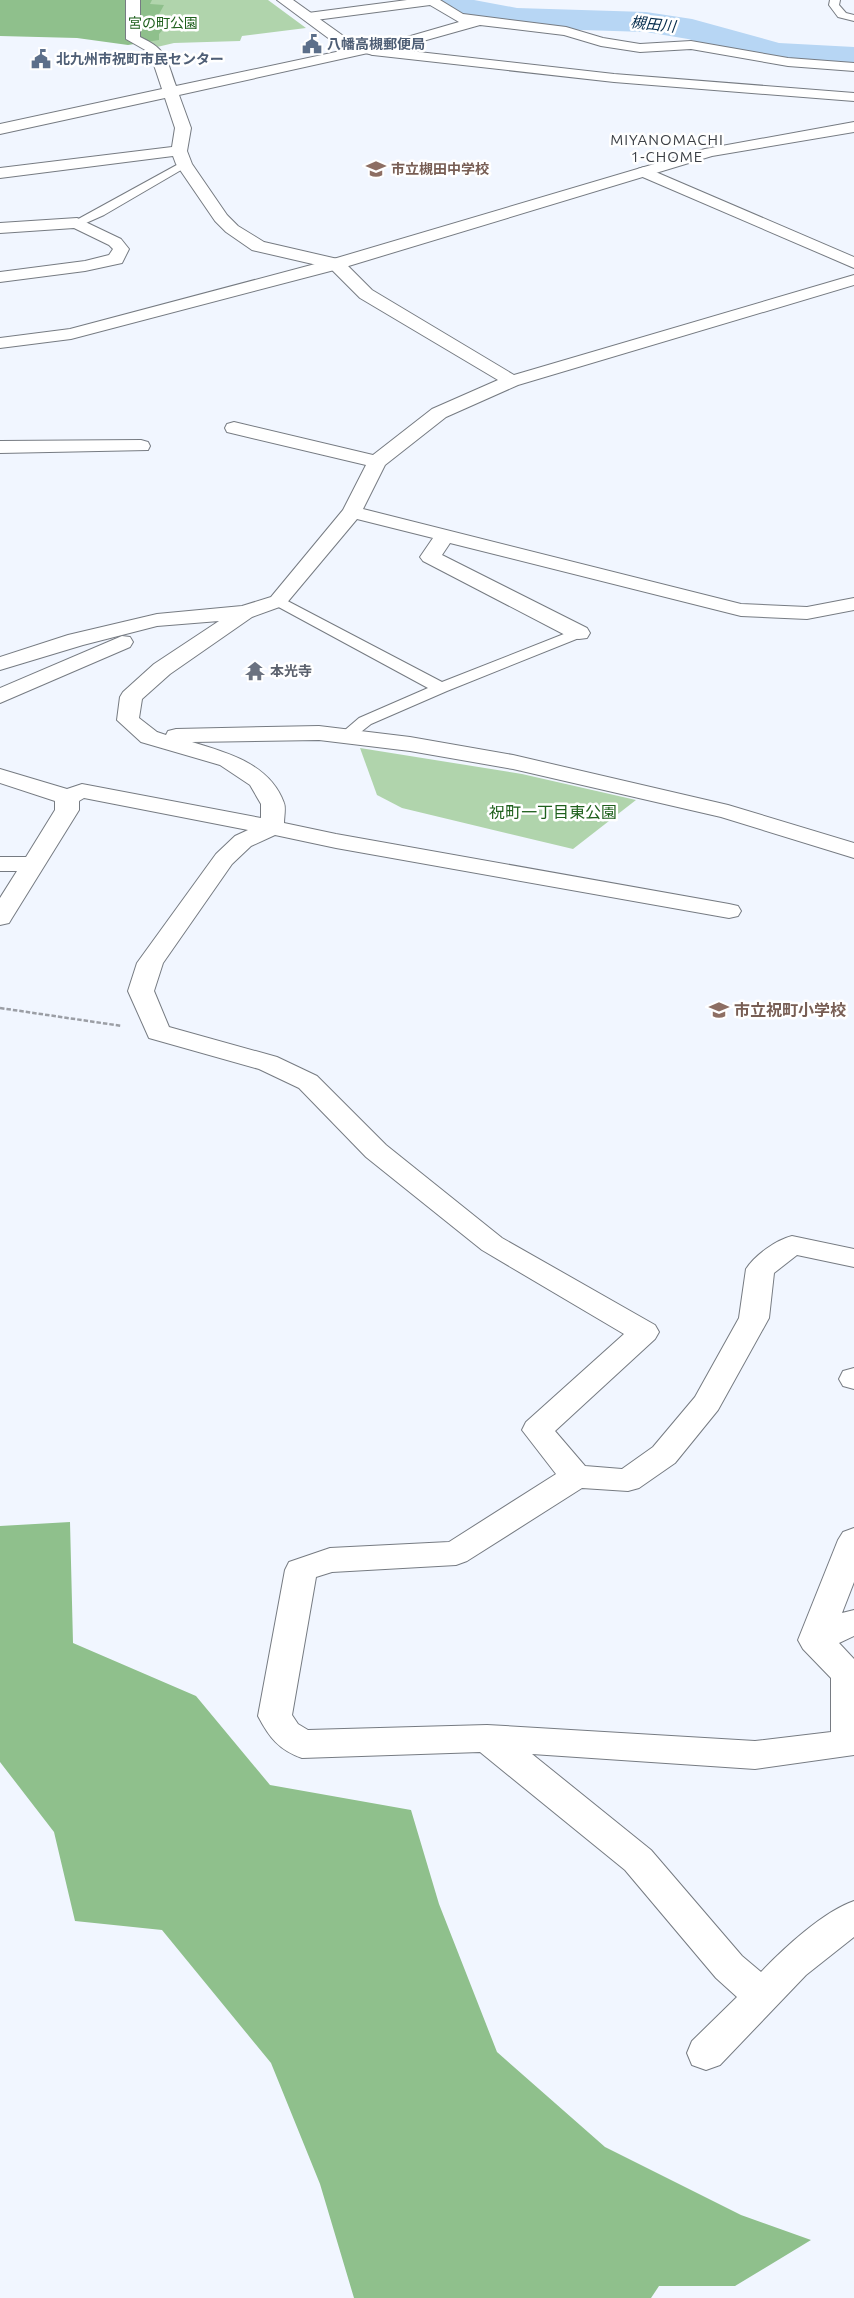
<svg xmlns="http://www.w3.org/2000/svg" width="854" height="2298" viewBox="0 0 854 2298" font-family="Ubuntu,'Noto Sans JP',sans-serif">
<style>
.green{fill:#b0d4ac}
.forest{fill:#8fc08c}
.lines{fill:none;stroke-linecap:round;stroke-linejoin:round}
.river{fill:#b7d6f4;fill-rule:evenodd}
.service-casing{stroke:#767b82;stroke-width:2}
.minor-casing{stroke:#767b82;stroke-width:2}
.tertiary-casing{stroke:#767b82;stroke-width:2}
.path{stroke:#9b9ea5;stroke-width:2.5;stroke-dasharray:4.5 2;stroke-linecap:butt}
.service{fill:#fff;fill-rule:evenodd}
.minor{fill:#fff;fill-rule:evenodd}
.tertiary{fill:#fff;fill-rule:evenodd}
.labels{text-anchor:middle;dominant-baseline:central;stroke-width:5;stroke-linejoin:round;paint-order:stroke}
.far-park-label{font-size:14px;fill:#1f601d;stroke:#fff}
.far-service-label{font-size:14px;font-weight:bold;fill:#4e5e75;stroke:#fff;text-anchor:start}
.far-education-label{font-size:14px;font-weight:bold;fill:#785e54;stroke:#fff;text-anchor:start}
.far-worship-label{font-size:14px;font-weight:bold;fill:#5b616d;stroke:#fff;text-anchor:start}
.far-water-label{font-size:15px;font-style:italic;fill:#052c4c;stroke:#fff}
.far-neighbourhood-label{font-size:15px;letter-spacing:1px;fill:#3c4046;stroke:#fff}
.park-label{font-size:16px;fill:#1f601d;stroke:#fff}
.education-label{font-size:16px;font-weight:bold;fill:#785e54;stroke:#fff;text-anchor:start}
</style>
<rect width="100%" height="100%" fill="#f1f6ff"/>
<g class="green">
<polygon points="140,0 268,0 306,28 242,36 240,41 174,43 157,47 141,38"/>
<polygon points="360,748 522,774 636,800 573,849 402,808 377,795"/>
</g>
<g class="forest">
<polygon points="0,0 152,0 150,4 164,5 158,16 168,24 159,34 159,40 128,45 77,38 0,36"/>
<polygon points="70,1522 73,1643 196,1696 270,1785 411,1810 439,1904 497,2052 605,2147 741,2215 811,2240 735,2286 659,2286 651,2298 354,2298 320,2184 271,2063 162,1930 75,1921 54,1832 0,1762 0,1526"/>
</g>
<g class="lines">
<polygon class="river" points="436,0 474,0 517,8 646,12 692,19 779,43 854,47 854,69 777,65 688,39 646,32 517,28 466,20 454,17 441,7"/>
<defs>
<g id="service">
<polygon points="830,0 840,0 839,5 846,13 854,15 854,21 838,17 829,5"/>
<polygon points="184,161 188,162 190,164 188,166 104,215 77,227 71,223"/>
<polygon points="278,596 442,682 574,630 584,630 587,633 584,636 447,691 371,724 352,739 340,739 338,736 359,718 428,688 273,604 270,601 273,598"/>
</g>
<g id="minor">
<path d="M126,0H140V37C168,50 166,59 176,86L364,46L369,48L459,22L430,5L308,21L301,17L308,13L407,0H440L463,14L566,27L603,38L640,44L691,41L788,58L854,63V71L788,66L691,49L640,52L601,46L564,35L480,25L373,55L368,53L179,95L191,128L187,151L192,164L227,215L238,226L264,242L342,260L372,290L514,375L854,275V285L518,385L446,417L385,465L363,509L741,604L807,607L854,598V610L807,619L741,616L450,543L442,555L587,628L590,633L587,638L579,639L571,638L423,561L420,557L433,538L357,519L285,605L252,617L170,674L142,699L139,718L157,732L166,735L168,731L176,729L319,726L410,737L513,755L728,805L854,843V858L721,817L513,769L410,751L319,740L192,742C228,753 270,764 284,803C286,808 284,817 284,823L336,834L729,904L738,906L741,911L738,916L729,918L336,848L275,835L251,846L232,864L163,963L154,991L169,1027L277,1057L317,1076L386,1145L502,1238L655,1325L659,1332L655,1339L555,1431L585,1466L622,1469L653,1447L695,1397L739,1318L746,1269C755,1255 776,1240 792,1236L854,1249V1267L797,1255L774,1273L769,1318L718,1410L675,1463L639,1488L628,1491L582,1488L467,1561L456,1565L332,1572L316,1577L292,1715L298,1724L308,1730L487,1725L755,1741L831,1732V1678L803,1649L798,1640L838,1540L843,1532L854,1528V1582L842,1613L854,1610V1636L839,1643L854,1659V1755L755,1769L532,1754L651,1850L742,1956L761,1972C783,1949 824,1911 854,1901V1937L806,1975L720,2065L706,2070L692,2065L687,2053L692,2041L737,1997L716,1978L625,1870L480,1752L302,1758C279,1750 269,1737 258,1716L285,1570L289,1562L330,1548L449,1542L556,1474L522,1430L526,1422L624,1334L482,1250L366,1157L299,1088L259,1069L149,1038L128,991L137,963L216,854L235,836L248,830L84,798L79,801V810L12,918L9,923L0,925V898L17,871H0V857H26L55,810V801L0,783V769L67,789L82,784L261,818V804L250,785L220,765L141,742L117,720L120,697L123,692L154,664L219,621L157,626L83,645L0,670V657L68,635L157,614L242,606L271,597L343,510L366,465L227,432L225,428L227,424L234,422L373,455L432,409L498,380L360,298L330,268L252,250L226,232L215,221L176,164L173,156L0,178V168L172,147L175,128L165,98L0,134V124L162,89L151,56L147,51L126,39Z"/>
<polygon points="644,167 854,257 854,268 638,175 636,172 638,169"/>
<polygon points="77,218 121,239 129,249 122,263 85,271 0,282 0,272 85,261 109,255 113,249 109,245 74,228 0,233 0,223"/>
<polygon points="141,440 148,442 150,446 148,450 0,453 0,441"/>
<polygon points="122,636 130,637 133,642 130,647 0,703 0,688"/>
<polygon points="854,1368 854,1389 843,1386 839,1379 843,1371"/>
</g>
<g id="tertiary">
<polygon points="277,0 293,0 349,40 374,47 614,74 854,93 854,101 614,82 373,55 339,46"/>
<polygon points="854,122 854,132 712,156 342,268 71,339 0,348 0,338 70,329 330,260 705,149"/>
</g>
</defs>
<use href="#service" class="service-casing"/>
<use href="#minor" class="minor-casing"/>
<use href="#tertiary" class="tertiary-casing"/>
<polyline class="path" points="0,1008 122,1026"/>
<use href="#service" class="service"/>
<use href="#minor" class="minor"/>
<use href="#tertiary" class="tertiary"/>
</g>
<defs>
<symbol id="civic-bare" viewBox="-9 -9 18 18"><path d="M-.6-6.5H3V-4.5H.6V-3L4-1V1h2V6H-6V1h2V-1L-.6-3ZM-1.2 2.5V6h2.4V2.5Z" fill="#5c6f8a" stroke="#fff" stroke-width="2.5" paint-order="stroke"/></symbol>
<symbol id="school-bare" viewBox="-9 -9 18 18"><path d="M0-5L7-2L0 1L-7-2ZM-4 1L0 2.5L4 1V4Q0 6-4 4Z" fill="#8d6e63" stroke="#fff" stroke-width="2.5" paint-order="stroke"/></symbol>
<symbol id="temple-bare" viewBox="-9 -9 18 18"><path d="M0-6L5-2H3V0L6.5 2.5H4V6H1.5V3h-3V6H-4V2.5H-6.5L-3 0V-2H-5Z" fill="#6b7280" stroke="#fff" stroke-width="2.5" paint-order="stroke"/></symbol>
</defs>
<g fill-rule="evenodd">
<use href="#civic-bare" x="298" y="30" width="28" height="28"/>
<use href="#civic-bare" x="27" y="45" width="28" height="28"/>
<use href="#school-bare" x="362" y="155" width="28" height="28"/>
<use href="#temple-bare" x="241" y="657" width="28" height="28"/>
<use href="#school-bare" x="705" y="996" width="28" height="28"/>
</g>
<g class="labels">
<g class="far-park-label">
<text x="163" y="23">宮の町公園</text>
</g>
<g class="far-service-label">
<text x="327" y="44">八幡高槻郵便局</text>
<text x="56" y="59">北九州市祝町市民センター</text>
</g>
<g class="far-education-label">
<text x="391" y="169">市立槻田中学校</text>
</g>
<g class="far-worship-label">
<text x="270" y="671">本光寺</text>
</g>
<g class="far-water-label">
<text transform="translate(653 24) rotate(6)">槻田川</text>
</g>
<g class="far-neighbourhood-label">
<text x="667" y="139">MIYANOMACHI<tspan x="667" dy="17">1-CHOME</tspan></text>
</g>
<g class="park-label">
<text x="553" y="812">祝町一丁目東公園</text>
</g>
<g class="education-label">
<text x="734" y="1010">市立祝町小学校</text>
</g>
</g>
</svg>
